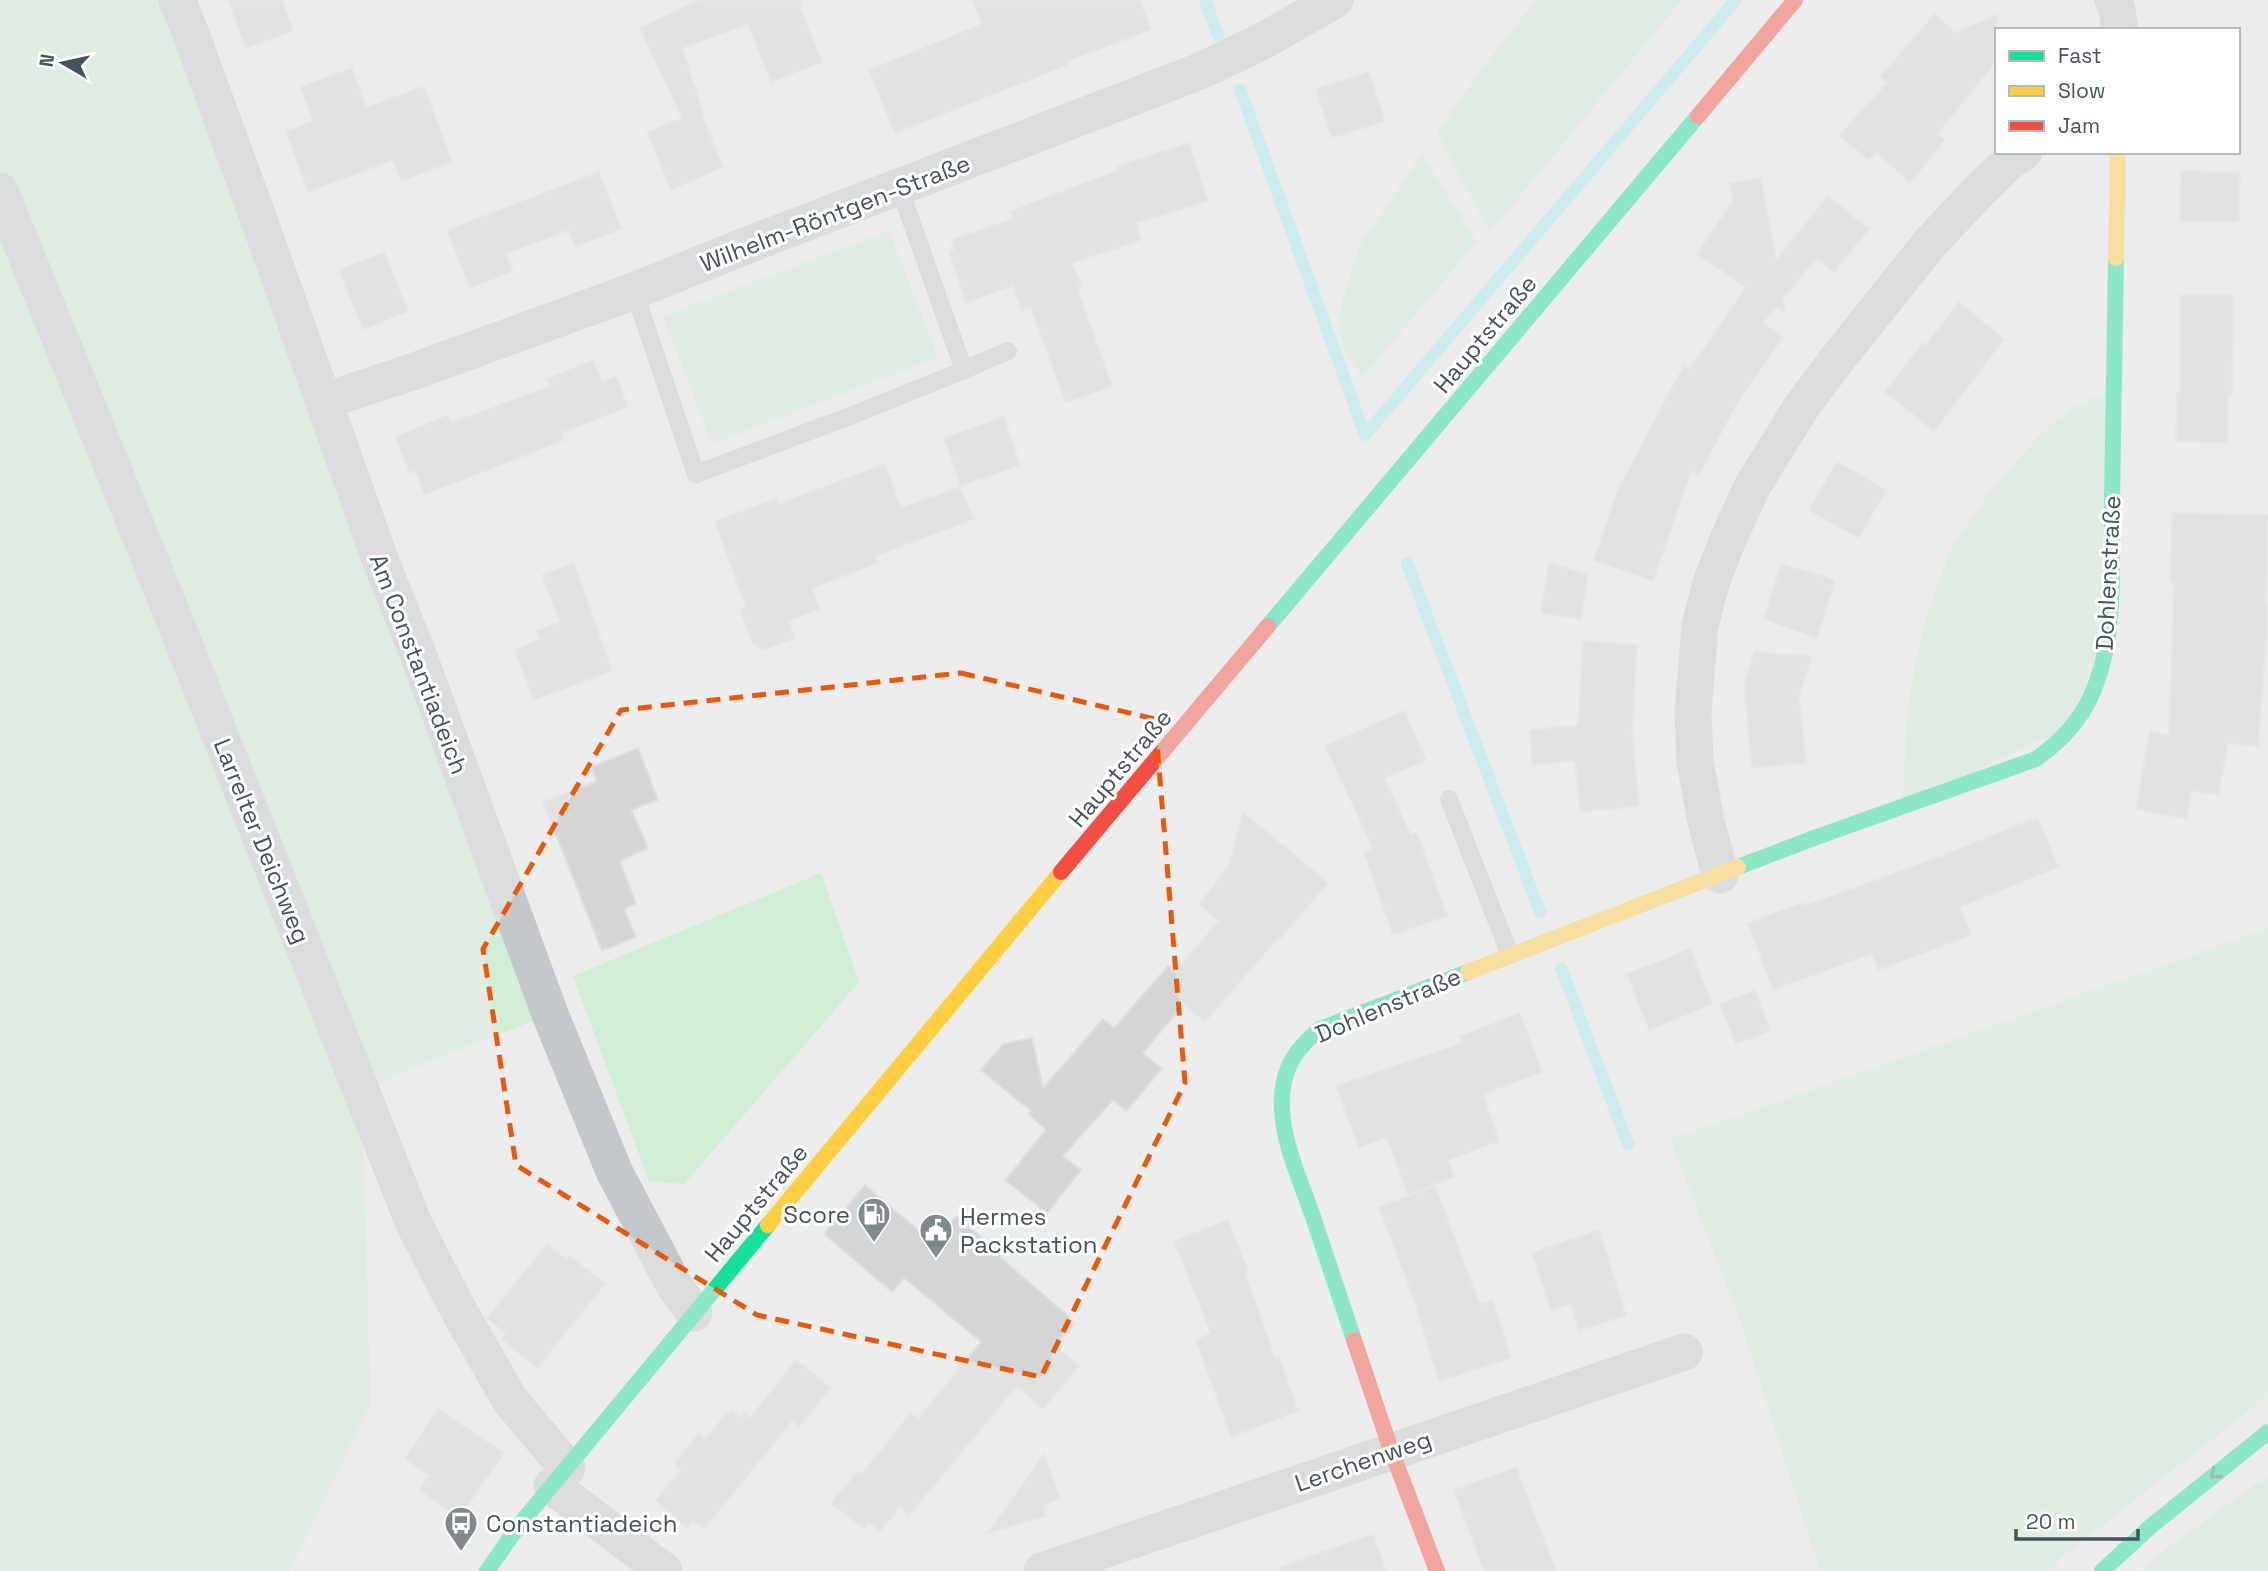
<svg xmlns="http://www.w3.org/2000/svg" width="2268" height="1571" viewBox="0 0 2268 1571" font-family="'Space Grotesk',sans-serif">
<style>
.green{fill:#d1eed6}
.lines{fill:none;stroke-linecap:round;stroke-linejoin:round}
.stream{stroke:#a4eced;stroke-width:12}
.building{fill:#d4d5d6;stroke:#dfdfe0;stroke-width:2}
.lane{stroke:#c4c8ca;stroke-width:18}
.street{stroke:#c4c8ca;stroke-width:37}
.fast{stroke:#16e098;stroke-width:16}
.slow{stroke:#ffcf43;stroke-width:16}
.jam{stroke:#f24e42;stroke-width:16}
.oneway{stroke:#367e6d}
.marked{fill:none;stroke:#e8590c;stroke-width:5;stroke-dasharray:14 9;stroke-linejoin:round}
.labels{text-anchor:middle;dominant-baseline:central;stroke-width:6;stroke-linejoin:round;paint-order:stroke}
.street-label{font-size:24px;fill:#44545a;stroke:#fff}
.poi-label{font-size:24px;fill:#44545a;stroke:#fff;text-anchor:start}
</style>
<rect width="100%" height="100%" fill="#eeeded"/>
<g class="green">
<polygon points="0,0 177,0 550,1014 361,1090 371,1403 290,1571 0,1571"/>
<polygon points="1536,0 1682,0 1490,233 1437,133 1479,72"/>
<polygon points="1422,154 1477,242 1362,378 1344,349 1339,329 1342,302 1360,245"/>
<polygon points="889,230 938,358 712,444 663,316"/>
<polygon points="2114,389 2110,612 2076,724 1902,806 1908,707 1915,667 1924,624 1951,548 1988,494 2036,439 2057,419 2074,407"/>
<polygon points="821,873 859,982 684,1184 649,1181 573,976"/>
<polygon points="2268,928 2268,1392 2251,1409 2061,1558 2052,1571 1820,1571 1742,1326 1670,1139"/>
<polygon points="2268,1475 2268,1571 2142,1571 2159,1554"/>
</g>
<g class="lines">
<g class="stream">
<polyline points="1205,0 1218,35"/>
<polyline points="1240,89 1365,435 1736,0"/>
<polyline points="1407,563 1540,912"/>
<polyline points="1561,968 1628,1144"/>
</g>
</g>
<g class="building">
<polygon points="228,0 282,0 293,31 246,48"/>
<polygon points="699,0 801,0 802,4 799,5 822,62 771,82 748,24 682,48 704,115 702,116 723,167 671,190 647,132 682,118 640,28"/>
<polygon points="972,0 1140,0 1151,30 1067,61 1068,65 895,133 869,70 982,24"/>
<polygon points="1935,14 1955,33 1997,15 1997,60 1937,134 1945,140 1910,183 1877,152 1869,160 1839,136 1887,83 1880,77"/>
<polygon points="352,68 366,108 424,86 452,162 401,181 393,160 308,192 286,131 313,121 301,87"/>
<polygon points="1369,72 1385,121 1332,138 1316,89"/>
<polygon points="1189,143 1208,201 1136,223 1141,240 1072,263 1082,287 1077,288 1112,386 1066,403 1031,308 1022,311 1013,285 966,303 949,251 954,250 951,240 1013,219 1011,211 1119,170 1118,166"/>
<polygon points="2181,171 2240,172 2239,222 2180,221"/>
<polygon points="599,172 621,229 575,247 569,230 506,254 513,271 470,288 447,230"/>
<polygon points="1761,178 1776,260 1828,196 1869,229 1834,272 1817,258 1783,298 1785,313 1776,307 1763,323 1783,337 1737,403 1699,475 1691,471 1653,581 1594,560 1618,490 1684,365 1690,369 1746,287 1697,254 1733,201 1730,183"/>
<polygon points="384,252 408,311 363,330 339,270"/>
<polygon points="2180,295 2233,295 2232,394 2228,394 2228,443 2176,442 2177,393 2180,393"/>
<polygon points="1959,302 2004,339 1934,431 1885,392 1923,343 1926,345"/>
<polygon points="593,360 602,382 616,376 628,407 561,433 564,440 424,495 416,471 410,473 395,437 448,415 451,423 550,386 547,379"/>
<polygon points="1004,417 1020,465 961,486 944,438"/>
<polygon points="1837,462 1886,490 1859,538 1809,510"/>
<polygon points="885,464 901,508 960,487 974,519 875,556 878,563 812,588 820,609 789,621 795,638 763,650 752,642 740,610 746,608 715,521 776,499 779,504"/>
<polygon points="2172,513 2268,515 2266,603 2268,603 2268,639 2266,639 2258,747 2228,743 2218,795 2191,791 2187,819 2136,809 2150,731 2169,735 2174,582 2170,582"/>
<polygon points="574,563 612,671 534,700 515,650 540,639 536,631 560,622 542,575"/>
<polygon points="1549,563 1588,575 1581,619 1541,613"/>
<polygon points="1781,564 1835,580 1817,638 1764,619"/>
<polygon points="1583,641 1637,645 1632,732 1639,806 1580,812 1575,761 1532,765 1530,730 1578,725"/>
<polygon points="1754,652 1812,656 1799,696 1806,763 1752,768 1744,685"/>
<polygon points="1404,711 1426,760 1384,778 1411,835 1417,833 1447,916 1393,935 1364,852 1373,848 1325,746"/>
<polygon points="638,748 658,800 631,810 648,848 620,861 636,904 624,909 636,937 602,951 543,802 597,781 591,767"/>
<polygon points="1243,812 1328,883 1280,939 1279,937 1205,1022 1184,1004 1143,1053 1162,1069 1126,1111 1113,1100 1063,1156 1081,1170 1047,1213 1005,1180 1046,1130 1029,1114 1031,1111 981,1070 1003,1044 1032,1038 1043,1088 1103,1019 1114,1028 1168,966 1175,972 1219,921 1199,904 1229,866"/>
<polygon points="2038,817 2058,867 1960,907 1971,935 1878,970 1872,953 1773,990 1748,923 1804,902 1805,906 1942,856"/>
<polygon points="1690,949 1712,1004 1649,1030 1627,974"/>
<polygon points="1755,990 1770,1031 1736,1044 1720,1004"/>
<polygon points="1520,1013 1542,1072 1483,1094 1499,1141 1448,1160 1454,1177 1408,1195 1387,1137 1359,1148 1336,1086 1463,1043 1460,1036"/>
<polygon points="865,1185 933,1243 956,1216 995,1249 993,1251 1076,1323 1057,1347 1079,1366 1043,1409 1017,1386 909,1515 900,1508 880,1531 869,1522 864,1529 831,1503 857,1472 861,1475 911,1413 918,1419 981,1342 904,1278 892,1292 824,1234"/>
<polygon points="1435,1186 1480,1305 1493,1300 1511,1358 1439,1381 1413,1297 1379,1207"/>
<polygon points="1228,1220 1248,1271 1245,1273 1275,1358 1279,1357 1298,1411 1231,1437 1196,1340 1211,1333 1174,1241"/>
<polygon points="1599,1230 1626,1315 1579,1331 1571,1304 1551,1310 1532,1253"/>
<polygon points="547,1244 566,1259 570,1256 605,1284 537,1368 502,1339 506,1334 487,1318"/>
<polygon points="796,1360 831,1388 799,1427 792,1421 704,1529 693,1520 687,1528 656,1500 681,1470 674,1464 699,1433 705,1439 731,1409 741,1417 744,1413 750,1418"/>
<polygon points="438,1409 504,1453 459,1517 419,1490 429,1475 405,1459"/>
<polygon points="1044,1454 1060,1498 1043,1506 1046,1516 988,1533"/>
<polygon points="1516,1467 1556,1571 1484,1571 1454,1490"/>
<polygon points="1373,1534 1386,1571 1282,1571 1281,1567"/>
</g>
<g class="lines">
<g class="lane">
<polyline points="634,291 696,474 858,413 964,370 899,187"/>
<polyline points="964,370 1008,351"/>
<polyline points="1449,799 1510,955"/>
</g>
<g class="street">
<polyline points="177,0 191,34 259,220 381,562 421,662 550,1014 614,1171 674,1285 694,1313"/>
<polyline points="2113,0 2117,10 2120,30"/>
<polyline points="0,191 172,614 414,1224 459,1311 510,1400 567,1468"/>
<polyline points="324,401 412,372 634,291 758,241 1198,72 1261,42 1335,0"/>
<polyline points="1720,875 1706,821 1695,762 1693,712 1700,625 1712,580 1729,537 1752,487 1800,409 1835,362 1930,243 1980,190 2010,161 2024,152"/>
<polyline points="552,1486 664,1571"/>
<polyline points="1042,1571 1684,1352"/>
</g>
<g class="fast">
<polyline points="1268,626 1698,116"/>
<path d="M1738,867L1814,838L2036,759C2060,742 2079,723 2091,696C2118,637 2111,566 2112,502C2113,421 2115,340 2116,258"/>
<path d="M1354,1340C1340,1299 1327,1258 1313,1217C1299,1176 1274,1126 1284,1081C1289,1058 1303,1043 1320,1029L1468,972"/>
<polyline points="487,1571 520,1524 768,1225"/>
<polyline points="2102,1571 2150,1527 2268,1432"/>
</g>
<g class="slow">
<polyline points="2116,258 2118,152"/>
<polyline points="1468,972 1738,867"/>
<polyline points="768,1225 1061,872"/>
</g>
<g class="jam">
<polyline points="1698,116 1795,0"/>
<polyline points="1061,872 1268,626"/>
<polyline points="1354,1340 1391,1450 1437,1571"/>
</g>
</g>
<defs><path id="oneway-chevron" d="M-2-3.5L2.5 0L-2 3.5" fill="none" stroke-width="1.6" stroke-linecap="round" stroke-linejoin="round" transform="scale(1.75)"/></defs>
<use class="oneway" href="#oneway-chevron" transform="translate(2215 1474) rotate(141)"/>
<path d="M0 0H2268V1571H0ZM961,673L1155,719L1185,1083L1041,1377L757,1315L516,1165L483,949L621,710Z" fill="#eeeded" fill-opacity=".55" fill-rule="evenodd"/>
<path class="marked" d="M961,673L1155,719L1185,1083L1041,1377L757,1315L516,1165L483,949L621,710Z"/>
<defs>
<symbol id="fuel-pin" viewBox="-11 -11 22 30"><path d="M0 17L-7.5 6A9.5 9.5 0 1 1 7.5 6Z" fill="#808a8d" stroke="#fff"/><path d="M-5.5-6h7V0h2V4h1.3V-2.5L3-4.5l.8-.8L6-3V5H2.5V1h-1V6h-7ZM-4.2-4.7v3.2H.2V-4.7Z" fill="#fff"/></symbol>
<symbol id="civic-pin" viewBox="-11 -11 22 30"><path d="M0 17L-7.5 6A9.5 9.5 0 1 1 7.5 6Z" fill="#808a8d" stroke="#fff"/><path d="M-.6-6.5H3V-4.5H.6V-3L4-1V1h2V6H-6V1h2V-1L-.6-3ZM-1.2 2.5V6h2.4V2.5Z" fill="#fff"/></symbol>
<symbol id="bus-pin" viewBox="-11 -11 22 30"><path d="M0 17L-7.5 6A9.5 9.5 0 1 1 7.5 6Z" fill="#808a8d" stroke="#fff"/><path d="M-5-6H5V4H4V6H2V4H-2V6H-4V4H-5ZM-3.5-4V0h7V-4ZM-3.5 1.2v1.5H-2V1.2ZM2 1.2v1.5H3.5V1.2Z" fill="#fff"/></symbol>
</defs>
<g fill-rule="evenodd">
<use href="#fuel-pin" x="855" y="1195" width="38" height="52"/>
<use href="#civic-pin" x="917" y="1211" width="38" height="52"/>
<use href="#bus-pin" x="442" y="1504" width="38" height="52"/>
</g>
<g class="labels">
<g class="street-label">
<text transform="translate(835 213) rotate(-21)">Wilhelm-Röntgen-Straße</text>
<text transform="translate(1485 334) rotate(-50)">Hauptstraße</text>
<text transform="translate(2108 573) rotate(-87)">Dohlenstraße</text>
<text transform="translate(419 664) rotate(69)">Am Constantiadeich</text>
<text transform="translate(1120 768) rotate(-50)">Hauptstraße</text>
<text transform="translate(262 841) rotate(68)">Larrelter Deichweg</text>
<text transform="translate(1388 1005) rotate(-23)">Dohlenstraße</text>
<text transform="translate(756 1203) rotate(-50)">Hauptstraße</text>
<text transform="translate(1363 1461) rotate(-19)">Lerchenweg</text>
</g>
<g class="poi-label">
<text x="850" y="1214" text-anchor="end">Score</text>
<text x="960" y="1216">Hermes<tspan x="960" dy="28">Packstation</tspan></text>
<text x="486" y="1523">Constantiadeich</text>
</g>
</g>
<rect x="1995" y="28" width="245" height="126" fill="#ffffff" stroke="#b4bbbd" stroke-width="2"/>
<rect x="2009" y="51" width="35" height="10" fill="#16e098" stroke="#b4bbbd" stroke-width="2"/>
<text x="2058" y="63" font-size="21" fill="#44545a">Fast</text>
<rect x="2009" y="86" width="35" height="10" fill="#ffcf43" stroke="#b4bbbd" stroke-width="2"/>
<text x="2058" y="98" font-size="21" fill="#44545a">Slow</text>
<rect x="2009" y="121" width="35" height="10" fill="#f24e42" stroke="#b4bbbd" stroke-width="2"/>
<text x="2058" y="133" font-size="21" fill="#44545a">Jam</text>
<g transform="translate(63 63) rotate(279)" stroke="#ffffff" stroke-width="5" paint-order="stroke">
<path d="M0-5L12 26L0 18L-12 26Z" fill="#44545a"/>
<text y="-10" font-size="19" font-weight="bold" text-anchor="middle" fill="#44545a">N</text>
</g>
<path d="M2016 1529v10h122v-10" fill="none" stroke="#44545a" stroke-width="3.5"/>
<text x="2026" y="1529" font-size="21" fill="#44545a" stroke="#ffffff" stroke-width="5" paint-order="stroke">20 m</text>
</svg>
